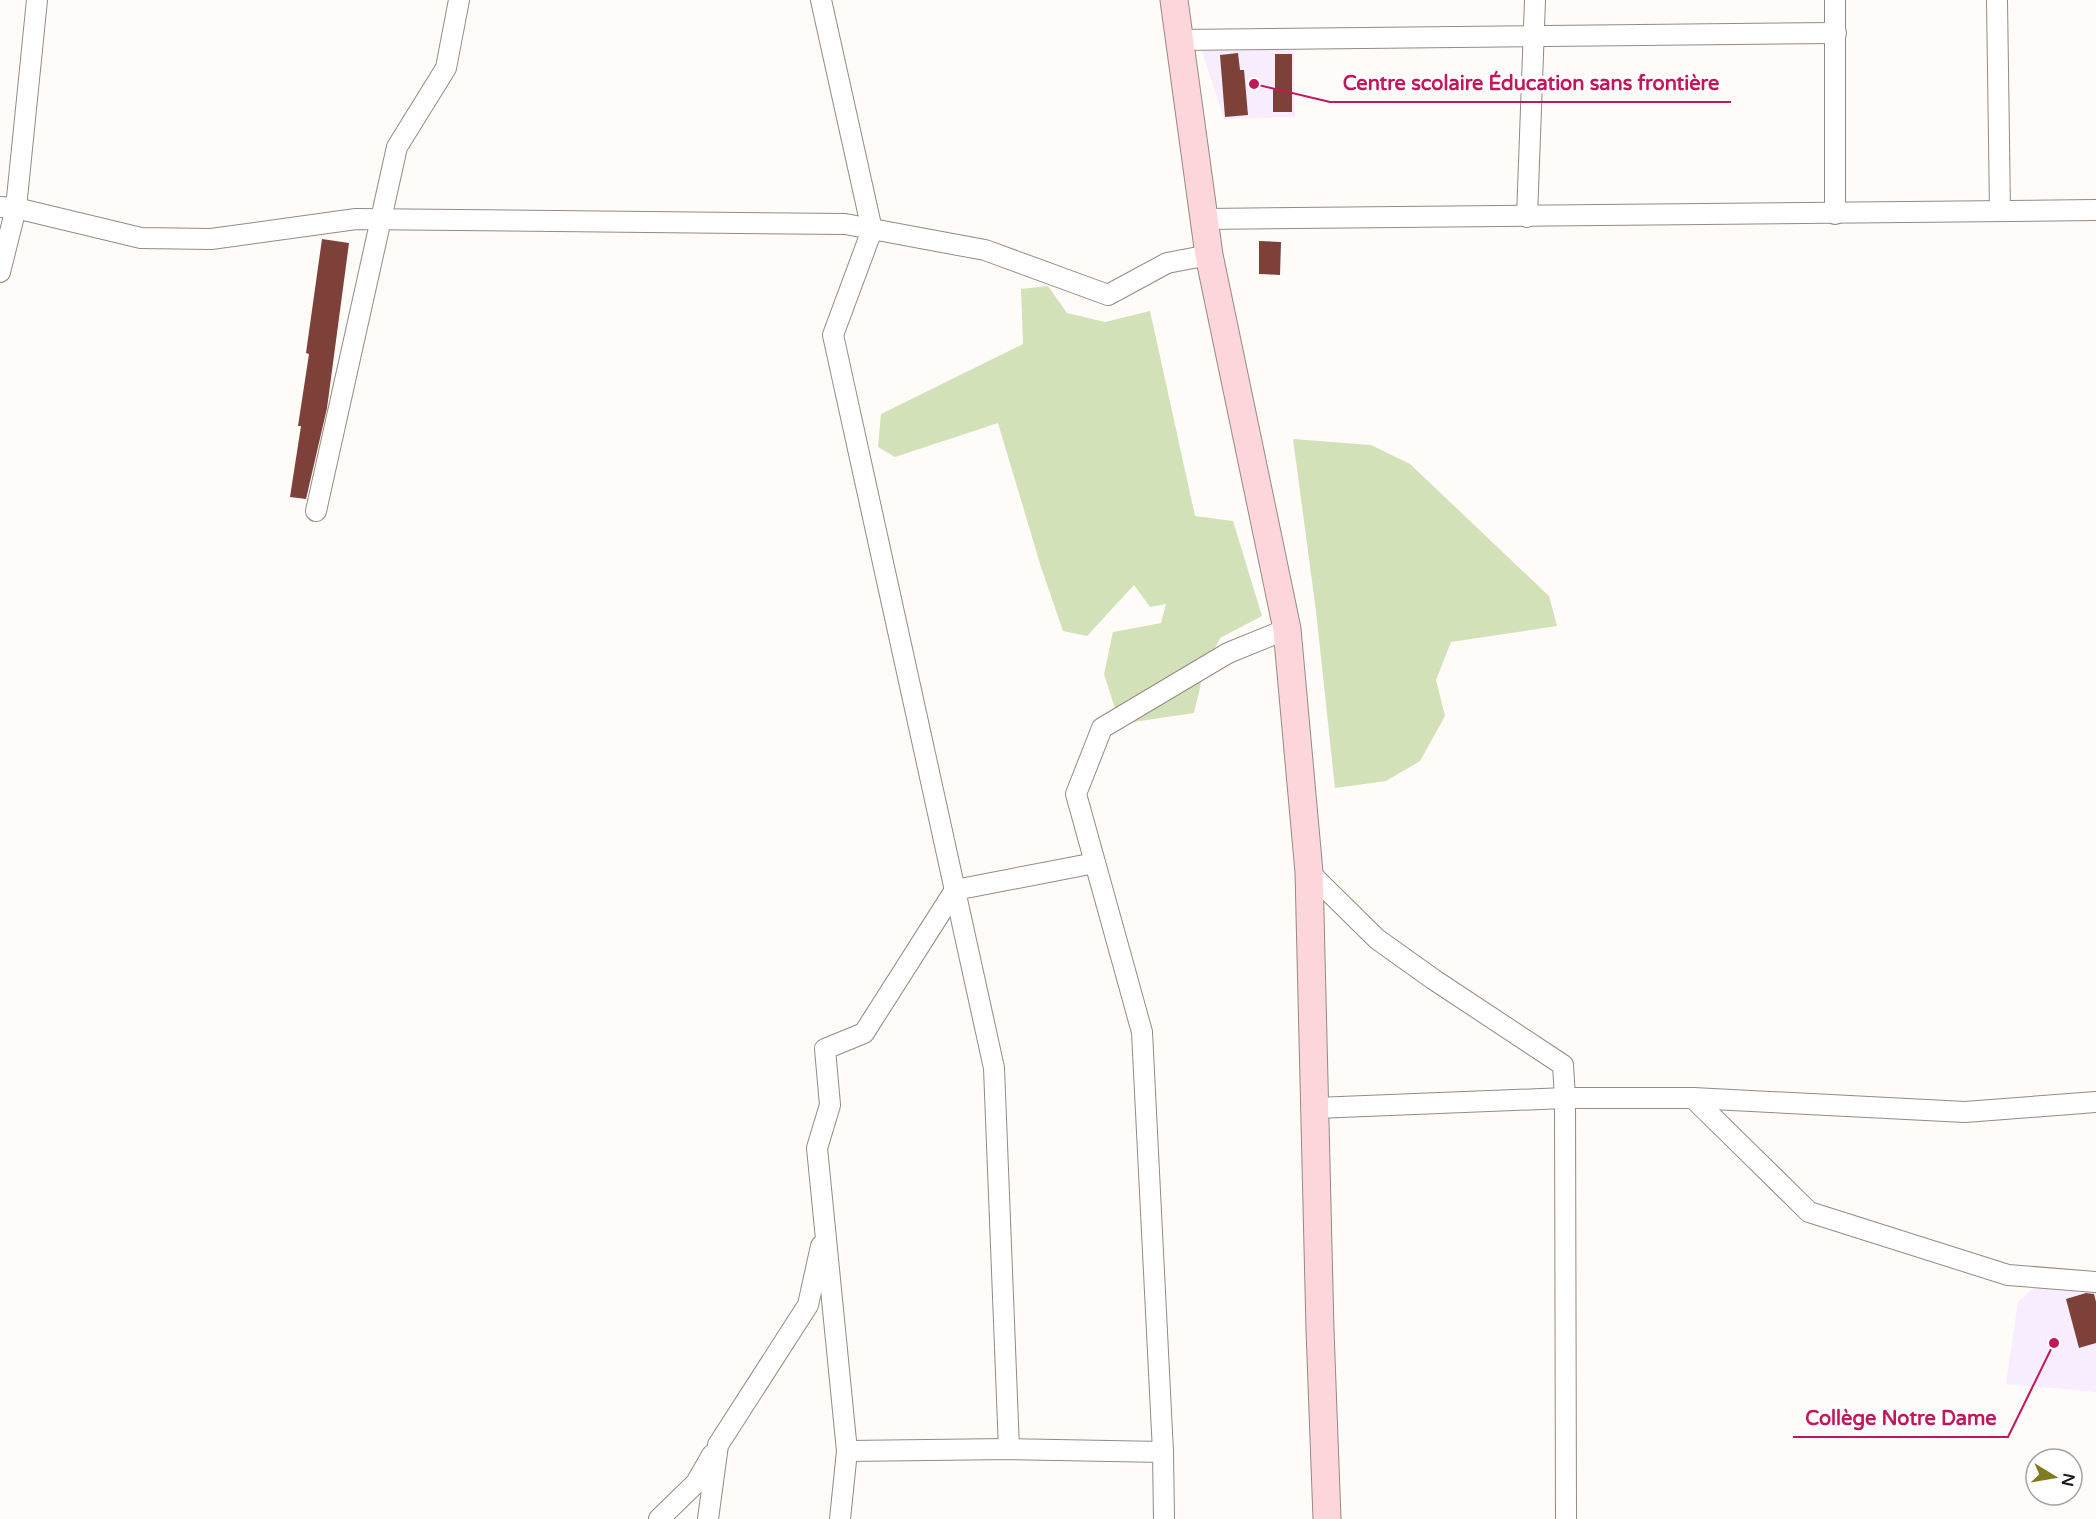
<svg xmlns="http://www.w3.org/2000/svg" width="2096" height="1519" viewBox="0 0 2096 1519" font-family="'Varela Round',sans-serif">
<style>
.education{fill:#f8edfe}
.green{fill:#d3e1b9}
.building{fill:#7e413a}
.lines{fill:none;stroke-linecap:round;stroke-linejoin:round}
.minor-casing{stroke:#968981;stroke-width:22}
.secondary-casing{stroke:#968981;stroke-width:29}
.minor{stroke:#fff;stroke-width:20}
.secondary{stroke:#fdd6dc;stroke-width:27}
.leader{fill:none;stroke:#c2185b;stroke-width:2}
.callout-dot{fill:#c2185b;stroke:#fff;stroke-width:2}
.callout-label{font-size:20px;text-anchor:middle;font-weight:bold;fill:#c2185b;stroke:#fff;stroke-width:6;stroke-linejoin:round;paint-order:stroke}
</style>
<rect width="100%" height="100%" fill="#fefbf9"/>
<g class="education">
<polygon points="1294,49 1295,117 1224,119 1202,51"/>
<polygon points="2044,1278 2096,1280 2096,1392 2006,1384 2018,1302"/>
</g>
<g class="green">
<polygon points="1048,286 1067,313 1105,322 1150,311 1195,516 1233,521 1262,616 1220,638 1204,670 1194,713 1120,724 1104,674 1113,632 1161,623 1166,604 1150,607 1134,585 1087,636 1063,631 1041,567 998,423 895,457 878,447 881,414 1023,344 1021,289"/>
<polygon points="1293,439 1371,445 1410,464 1549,596 1557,626 1451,642 1436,680 1445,716 1420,761 1386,781 1335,788 1316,611"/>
</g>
<g class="building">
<polygon points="1238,53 1240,70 1244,70 1248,115 1225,117 1220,55"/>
<polygon points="1275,54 1292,54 1292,112 1273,112 1273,88 1275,88"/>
<polygon points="322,239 349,243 327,408 306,499 290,497 301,426 298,426 309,354 306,353"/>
<polygon points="1259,241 1281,242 1280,275 1259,274"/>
<polygon points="2086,1293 2094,1294 2096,1302 2096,1343 2079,1348 2066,1299"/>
</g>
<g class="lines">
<defs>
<g id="minor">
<polyline points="821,0 872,230 833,335 994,1068 1009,1449"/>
<polyline points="1997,0 2000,211"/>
<polyline points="1179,40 1836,33"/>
<polyline points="0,207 16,208 141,238 211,239 356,219 845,224 985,250 1108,295 1167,263 1209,255"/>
<polyline points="1835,214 1835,0"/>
<polyline points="1527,217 1535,0"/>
<polyline points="1204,219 2096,210"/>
<polyline points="0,272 16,208 37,0"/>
<polyline points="316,511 397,147 446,68 459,0"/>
<polyline points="1309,872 1377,939 1433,979 1563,1065 1565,1098 1566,1519"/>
<polyline points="1693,1098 1809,1212 2008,1275 2096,1282"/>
<polyline points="1316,1108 1565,1098 1693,1098 1965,1112 2096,1102"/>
<polyline points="847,1451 1009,1449 1163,1452"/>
<polyline points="659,1519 696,1483 712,1455"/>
<polyline points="708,1519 718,1445 808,1305 821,1246"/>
<polyline points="840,1519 847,1451 817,1148 830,1105 825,1049 864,1033 955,890 1095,863"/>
<polyline points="1164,1519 1163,1452 1142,1032 1076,794 1102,728 1228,653 1287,629"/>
</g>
<polyline id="secondary" points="1174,0 1209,255 1287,629 1309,872 1320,1330 1327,1519"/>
</defs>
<use href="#minor" class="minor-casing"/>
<use href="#secondary" class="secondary-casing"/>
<use href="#minor" class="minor"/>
<use href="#secondary" class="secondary"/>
</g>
<path class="leader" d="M1254 84L1330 102H1731M2054 1343L2008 1437H1793"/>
<g class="callout-dot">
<circle cx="1254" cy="84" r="6"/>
<circle cx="2054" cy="1343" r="6"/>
</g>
<g class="callout-label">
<text x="1531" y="90">Centre scolaire Éducation sans frontière</text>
<text x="1901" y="1425">Collège Notre Dame</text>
</g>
<g transform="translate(2054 1477) rotate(101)"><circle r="28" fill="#ffffff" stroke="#a5a3a1" stroke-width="1.5"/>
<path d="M0-4.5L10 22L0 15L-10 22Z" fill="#807a20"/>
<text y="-9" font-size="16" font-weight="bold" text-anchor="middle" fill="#1d1815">N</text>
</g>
</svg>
